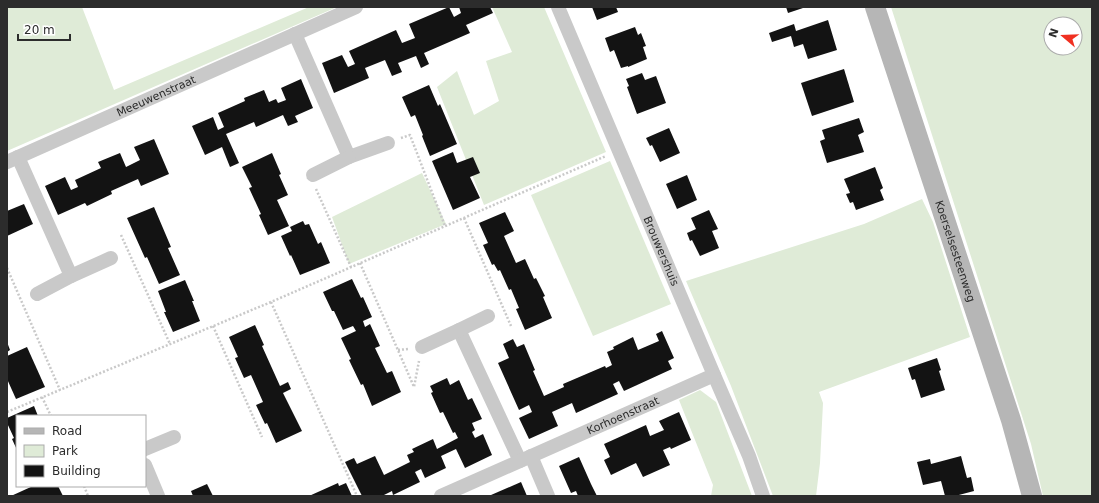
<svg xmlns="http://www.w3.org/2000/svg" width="1099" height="503" viewBox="0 0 1099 503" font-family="'DejaVu Sans',sans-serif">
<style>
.green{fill:#dfebd7;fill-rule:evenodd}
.building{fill:#131313}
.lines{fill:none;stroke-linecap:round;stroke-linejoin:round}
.path{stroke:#c9c9c9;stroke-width:2.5;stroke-dasharray:2 2;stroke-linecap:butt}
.street{stroke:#c9c9c9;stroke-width:14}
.secondary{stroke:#b6b6b6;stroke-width:20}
.labels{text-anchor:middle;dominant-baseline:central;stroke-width:4;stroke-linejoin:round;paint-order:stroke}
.street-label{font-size:11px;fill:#2c2c2c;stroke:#fff}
</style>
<rect width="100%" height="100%" fill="#fff"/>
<g class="green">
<polygon points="7,7 82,7 114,90 309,7 337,7 7,151"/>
<polygon points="492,7 544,7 606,152 484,205 437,87 457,71 474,115 499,101 486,61 512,52"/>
<path d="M891,7H1092V496H1043L1031,444ZM1051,24H1075V48H1051Z"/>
<polygon points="610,161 671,304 593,336 531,195"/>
<polygon points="422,173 446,224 349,264 332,217"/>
<polygon points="922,199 933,222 970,337 819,392 823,403 820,463 816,496 773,496 731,386 686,281 864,224"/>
<polygon points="700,390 716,402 752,496 711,496 713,485 679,400"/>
</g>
<g class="building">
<polygon points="449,7 454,17 461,13 459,7 490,7 493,13 466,25 470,33 424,53 429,64 421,68 416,56 398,63 402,72 392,76 385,60 365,68 369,78 334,93 322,63 342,55 348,67 355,64 349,51 396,30 402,43 415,38 409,24"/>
<polygon points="592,7 616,7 618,12 597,20"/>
<polygon points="786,7 806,7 788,13"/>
<polygon points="828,20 837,50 808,59 803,44 794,47 791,36 772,42 769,33 794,24 796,31"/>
<polygon points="635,27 638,35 641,33 646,46 643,47 647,59 628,67 628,66 621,68 614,50 610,52 605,38"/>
<polygon points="844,69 854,102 812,116 801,83"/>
<polygon points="642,73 645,80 656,76 666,103 637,114 627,87 629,86 626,79"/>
<polygon points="301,79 313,108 295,116 298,122 288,126 283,115 256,127 254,122 226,134 239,163 230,167 222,147 205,155 192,126 213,117 218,130 224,127 218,113 245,101 244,98 264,90 269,102 276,99 278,103 286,100 281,88"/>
<polygon points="429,85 438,106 440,104 457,144 430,156 422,136 423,135 415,115 411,117 402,97"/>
<polygon points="859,118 864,132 858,135 864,152 827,163 820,141 825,139 822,130"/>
<polygon points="669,128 680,153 660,162 652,145 650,146 646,138"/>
<polygon points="154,139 169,174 141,186 138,179 111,191 112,194 87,206 85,203 58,215 45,186 65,177 71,190 78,187 75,180 101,168 98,162 120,153 126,167 140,160 134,147"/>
<polygon points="453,152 457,163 473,157 480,173 470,177 480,198 453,210 432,161"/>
<polygon points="272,153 281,174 279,175 288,195 277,200 289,226 268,235 259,215 261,214 249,188 252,187 242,167"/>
<polygon points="875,167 883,188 880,190 884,200 856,210 853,202 850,203 846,194 850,193 844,179"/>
<polygon points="687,175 697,200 677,209 666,184"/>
<polygon points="24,204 33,224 7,236 7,211"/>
<polygon points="154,207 171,247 168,248 180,275 159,284 147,257 145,258 127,218"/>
<polygon points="709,210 718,229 712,231 719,248 700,256 692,240 690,241 687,233 696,229 691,218"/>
<polygon points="505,212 514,231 504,236 516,263 525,259 534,279 536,278 545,296 543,297 552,318 525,330 516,309 519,308 511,289 509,290 500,270 498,271 494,264 492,265 483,245 488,243 479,223"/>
<polygon points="303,221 305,225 309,224 318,244 321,242 330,263 300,275 291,255 290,256 281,236 292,231 290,227"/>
<polygon points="352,279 361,298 363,297 372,317 363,321 365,327 370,324 380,346 375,348 387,373 392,371 401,392 372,406 363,384 361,385 349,360 351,359 341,338 356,331 353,326 343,330 334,311 332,311 323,292"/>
<polygon points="185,280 194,301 192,301 200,321 173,332 164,312 166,312 158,291"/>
<polygon points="255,325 264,345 262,346 280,386 288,382 291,389 283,393 302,431 276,443 267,423 265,424 256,405 263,402 251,375 244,378 235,358 238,357 229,337"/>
<polygon points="662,331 674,358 668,361 672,369 624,391 619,381 613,384 618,394 576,413 572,403 552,412 558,426 529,439 519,418 532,412 529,405 519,410 498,363 509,358 503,344 513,339 517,347 524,344 535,370 533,371 544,396 564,387 563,384 605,366 606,368 612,365 607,352 614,349 613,347 633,337 638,350 659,341 656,334"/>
<polygon points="7,342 10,350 7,352"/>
<polygon points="27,347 45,387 16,399 7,379 7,356"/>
<polygon points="937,358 941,370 939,371 945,390 921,398 915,379 912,380 908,368"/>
<polygon points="447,378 450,385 459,380 468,400 472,398 482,419 472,423 475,430 472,432 475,438 483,434 492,455 465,468 456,449 441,456 446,468 425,478 421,469 415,472 420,482 393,495 392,491 382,496 362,496 345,462 354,458 357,464 375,456 384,475 410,462 407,455 414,452 412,449 433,439 437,449 458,438 455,432 453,433 443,412 440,413 431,393 433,392 430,386"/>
<polygon points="34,406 38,416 17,416 17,450 12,439 14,438 7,423 7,418"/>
<polygon points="679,412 691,440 671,449 670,447 663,450 670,465 643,477 636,463 611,475 604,460 610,457 604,444 646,425 650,436 664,430 659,421"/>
<polygon points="961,456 967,478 971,477 974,491 955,496 945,496 941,481 923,485 917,462 930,459 931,464"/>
<polygon points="579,457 591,484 597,496 578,496 576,491 571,493 559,466"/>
<polygon points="521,482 527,496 492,496 491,495"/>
<polygon points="338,483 339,486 346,483 352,496 309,496"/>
<polygon points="207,484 213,496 193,496 191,491"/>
<polygon points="33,486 58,486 63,496 11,496"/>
</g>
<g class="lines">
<g class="path">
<polyline points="401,138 410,135 445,226"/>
<polyline points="316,189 351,267"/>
<polyline points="464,218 511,326"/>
<polyline points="121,235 170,344"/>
<polyline points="360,263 414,387 419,361"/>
<polyline points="7,268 60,390"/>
<polyline points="271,302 357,496"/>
<polyline points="213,326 262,437"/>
<polyline points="398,350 408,349"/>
<polyline points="42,397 51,416"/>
<polyline points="7,412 271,302 606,156"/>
<polyline points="84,486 88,496"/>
</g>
<g class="street">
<path id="s1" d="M558,7L714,375L749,456L763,496"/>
<polyline points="295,34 349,157 388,143"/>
<polyline points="18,157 71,276"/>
<path id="s2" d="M7,162L356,7"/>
<polyline points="313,175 349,157"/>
<polyline points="37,294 71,276 111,258"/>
<polyline points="459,330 520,461"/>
<polyline points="422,347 459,330 488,316"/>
<polyline points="145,449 174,437"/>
<polyline points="531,456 548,496"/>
<polyline points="145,465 158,496"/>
<path id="s3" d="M441,496L714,375"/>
</g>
<path class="secondary" id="s4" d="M875,7L1011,420L1032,496"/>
</g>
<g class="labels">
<g class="street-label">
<text stroke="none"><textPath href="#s2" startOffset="163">Meeuwenstraat</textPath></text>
<text stroke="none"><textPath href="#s1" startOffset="265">Brouwershuis</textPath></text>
<text stroke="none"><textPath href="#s4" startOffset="257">Koerselsesteenweg</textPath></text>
<text stroke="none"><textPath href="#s3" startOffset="199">Korhoenstraat</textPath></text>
</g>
</g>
<rect width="1099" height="503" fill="none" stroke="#2c2c2c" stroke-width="16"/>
<rect x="16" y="415" width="130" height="72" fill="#ffffff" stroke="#ababab"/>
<rect x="24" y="428" width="20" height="6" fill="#b6b6b6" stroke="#ababab"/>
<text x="52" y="435" font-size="12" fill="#2c2c2c">Road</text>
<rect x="24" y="445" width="20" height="12" fill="#dfebd7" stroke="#ababab"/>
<text x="52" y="455" font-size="12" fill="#2c2c2c">Park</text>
<rect x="24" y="465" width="20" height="12" fill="#131313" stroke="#ababab"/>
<text x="52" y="475" font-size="12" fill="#2c2c2c">Building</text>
<g transform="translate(1063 36) rotate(289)"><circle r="19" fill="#ffffff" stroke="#ababab"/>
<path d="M0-3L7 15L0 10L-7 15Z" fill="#f03021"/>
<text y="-6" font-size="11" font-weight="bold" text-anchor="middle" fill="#2c2c2c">N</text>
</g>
<path d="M18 34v6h52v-6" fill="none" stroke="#2c2c2c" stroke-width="2"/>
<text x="24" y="34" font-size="12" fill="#2c2c2c" stroke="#ffffff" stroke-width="3" paint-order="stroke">20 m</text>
</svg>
